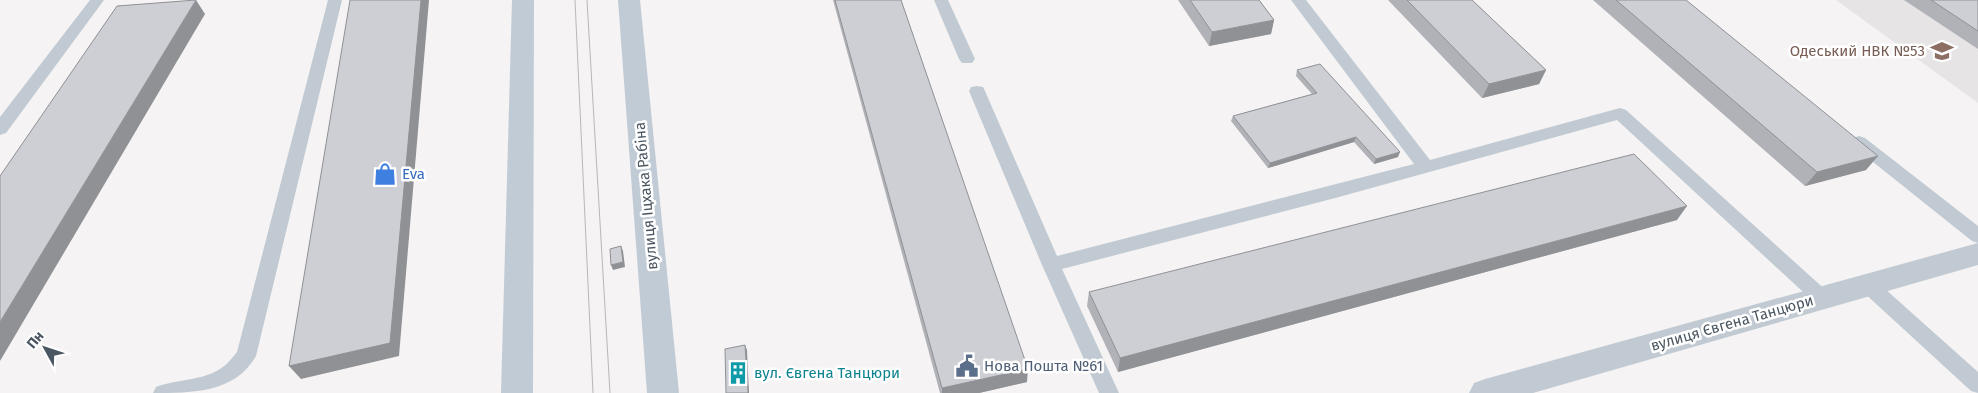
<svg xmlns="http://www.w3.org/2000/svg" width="1978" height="393" viewBox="0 0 1978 393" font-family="'Fira Sans',sans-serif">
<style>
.education{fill:#e6e4e5}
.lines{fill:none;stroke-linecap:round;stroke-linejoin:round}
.service{fill:#c1cad2;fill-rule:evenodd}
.tertiary{fill:#c1cad2;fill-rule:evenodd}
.secondary{fill:#c1cbd6;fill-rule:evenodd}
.tram{stroke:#b5b8bd;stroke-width:1}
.wall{fill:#b0b2b7}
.shaded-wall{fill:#909195}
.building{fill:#cdcfd5;stroke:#909195}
.labels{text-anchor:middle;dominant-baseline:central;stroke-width:5;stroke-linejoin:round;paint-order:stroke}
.education-label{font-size:15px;fill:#785e54;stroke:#fff;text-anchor:end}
.shop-label{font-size:15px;fill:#366cbe;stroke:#fff;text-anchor:start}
.street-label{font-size:15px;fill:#4a5661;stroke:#fff}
.service-label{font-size:15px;fill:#4e5e75;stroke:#fff;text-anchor:start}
.culture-label{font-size:15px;fill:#0d838f;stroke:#fff;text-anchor:start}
</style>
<rect width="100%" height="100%" fill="#f5f3f3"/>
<polygon class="education" points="1836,0 1978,0 1978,103"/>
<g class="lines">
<g class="service">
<polygon points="90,0 104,0 6,133 0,135 0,117"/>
<path d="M328,0H342L256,356C235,393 192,393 153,393L156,387C177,379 201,381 220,369C227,365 232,358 237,352Z"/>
<polygon points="934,0 948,0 975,59 972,63 962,63 959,59"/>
<polygon points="1291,0 1306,0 1430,160 1620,108 1626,110 1829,293 1832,298 1829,303 1822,306 1815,303 1617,120 1339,197 1062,269 1119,393 1099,393 1042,265 969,91 971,87 977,86 983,87 985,91 1057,256 1414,164"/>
<polygon points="1859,136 1865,138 1978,226 1978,243 1972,241 1853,146 1851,142 1853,138"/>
<polygon points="1868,278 1875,280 1978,372 1978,393 1971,391 1861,290 1859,285 1861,280"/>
</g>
<polygon class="tertiary" points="1978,243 1978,265 1533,393 1469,393 1474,383 1485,379"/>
<g class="secondary">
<polygon points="512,0 534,0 533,393 501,393"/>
<polygon points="618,0 640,0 679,393 647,393"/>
</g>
<g class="tram">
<polyline points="575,0 593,393"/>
<polyline points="587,0 610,393"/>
</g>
</g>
<g class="wall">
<polygon points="833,0 901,0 1027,382 979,393 940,393"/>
<polygon points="1178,0 1259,0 1274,20 1271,34 1209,46"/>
<polygon points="1388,0 1472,0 1546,70 1539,84 1482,98"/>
<polygon points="1593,0 1686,0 1866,170 1805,186"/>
<polygon points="1904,0 1978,0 1978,49"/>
<polygon points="1297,70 1398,157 1374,164 1354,142 1268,168 1231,121 1233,116 1312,94 1296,76"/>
<polygon points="1677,220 1118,372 1087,306 1089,292"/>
</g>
<g class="shaded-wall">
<polygon points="196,0 205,14 0,361 0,322"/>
<polygon points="421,0 429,0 399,356 301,379 289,366"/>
<polygon points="1274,20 1271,34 1209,46 1212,32"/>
<polygon points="1546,70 1539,84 1482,98 1489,84"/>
<polygon points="1356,137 1354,142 1268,168 1270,163"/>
<polygon points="1400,152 1398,157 1374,164 1376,159"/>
<polygon points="1878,156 1866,170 1805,186 1817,172"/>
<polygon points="1687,206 1677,220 1118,372 1120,358"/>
<polygon points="621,246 623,251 625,267 613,270 611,265"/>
<polygon points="745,345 747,350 749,393 748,393"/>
<polygon points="1028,369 1027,382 979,393 942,393 942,388"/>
</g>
<g class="building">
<polygon points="196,0 0,322 0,176 117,6"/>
<polygon points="350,0 421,0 390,343 289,366"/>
<polygon points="835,0 901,0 1028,369 942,388"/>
<polygon points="1190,0 1259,0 1274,20 1212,32"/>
<polygon points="1407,0 1472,0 1546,70 1489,84"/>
<polygon points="1616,0 1686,0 1878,156 1817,172"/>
<polygon points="1931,0 1978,0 1978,31"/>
<polygon points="1320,64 1400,152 1376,159 1356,137 1270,163 1233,116 1317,93 1297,70"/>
<polygon points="1634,154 1687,206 1120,358 1089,292"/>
<polygon points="621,246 623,262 611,265 610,249"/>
<polygon points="745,345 748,393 726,393 725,349"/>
</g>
<defs>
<symbol id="school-bare" viewBox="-9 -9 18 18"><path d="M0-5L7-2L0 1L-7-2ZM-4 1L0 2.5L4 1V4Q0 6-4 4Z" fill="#8d6e63" stroke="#fff" stroke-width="2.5" paint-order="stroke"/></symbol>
<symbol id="shop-bare" viewBox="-9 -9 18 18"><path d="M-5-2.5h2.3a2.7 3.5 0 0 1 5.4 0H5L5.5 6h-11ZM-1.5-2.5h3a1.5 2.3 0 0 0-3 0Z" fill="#3f7fe0" stroke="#fff" stroke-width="2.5" paint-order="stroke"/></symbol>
<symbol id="civic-bare" viewBox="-9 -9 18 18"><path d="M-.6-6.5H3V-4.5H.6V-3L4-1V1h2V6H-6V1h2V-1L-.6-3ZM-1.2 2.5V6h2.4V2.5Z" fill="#5c6f8a" stroke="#fff" stroke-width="2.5" paint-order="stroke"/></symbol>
<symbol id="building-bare" viewBox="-9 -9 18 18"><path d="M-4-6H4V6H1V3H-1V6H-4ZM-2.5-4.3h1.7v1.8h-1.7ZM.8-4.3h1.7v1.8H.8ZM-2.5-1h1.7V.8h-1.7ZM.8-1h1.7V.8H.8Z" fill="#0f9aa8" stroke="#fff" stroke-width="2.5" paint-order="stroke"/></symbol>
</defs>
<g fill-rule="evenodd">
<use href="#school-bare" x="1926" y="35" width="32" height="32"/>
<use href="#shop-bare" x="369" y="158" width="32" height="32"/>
<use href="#civic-bare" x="951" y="350" width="32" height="32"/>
<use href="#building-bare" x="722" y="357" width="32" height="32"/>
</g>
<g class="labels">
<g class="education-label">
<text x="1925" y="51">Одеський НВК №53</text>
</g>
<g class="shop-label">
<text x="402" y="174">Eva</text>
</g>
<g class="street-label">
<text transform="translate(646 196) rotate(-95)">вулиця Іцхака Рабіна</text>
<text transform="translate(1732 323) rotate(-16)">вулиця Євгена Танцюри</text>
</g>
<g class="service-label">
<text x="984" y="366">Нова Пошта №61</text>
</g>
<g class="culture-label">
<text x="754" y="373">вул. Євгена Танцюри</text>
</g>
</g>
<g transform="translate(45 348) rotate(310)" stroke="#ffffff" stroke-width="4" paint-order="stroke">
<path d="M0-4L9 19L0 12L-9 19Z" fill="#4a5661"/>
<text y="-8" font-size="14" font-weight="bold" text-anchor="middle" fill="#4a5661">Пн</text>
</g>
</svg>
